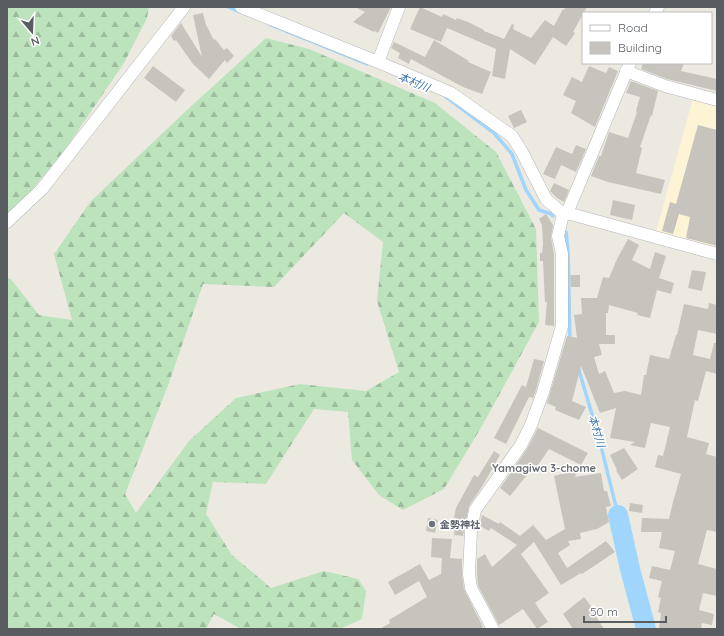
<svg xmlns="http://www.w3.org/2000/svg" width="724" height="636" viewBox="0 0 724 636" font-family="Quicksand,'Noto Sans JP',sans-serif">
<style>
.commercial{fill:#fdf3d5}
.forest{fill:url(#forest-firs);fill-rule:evenodd}
.lines{fill:none;stroke-linecap:round;stroke-linejoin:round}
.stream{stroke:#a0d5fd;stroke-width:3.5}
.river{stroke:#a0d5fd;stroke-width:20}
.building{fill:#c7c4be}
.minor-casing{stroke:#b3b7bb;stroke-width:13}
.minor{stroke:#fff;stroke-width:12}
.worship-dot{fill:#6b7280;stroke:#fff;stroke-width:1.5}
.labels{text-anchor:middle;dominant-baseline:central;stroke-width:3;stroke-linejoin:round;paint-order:stroke}
.worship-label{font-size:10px;font-weight:bold;fill:#5b616d;stroke:#fff;text-anchor:start}
.water-label{font-size:11px;font-style:italic;fill:#3e76ae;stroke:#fff}
.neighbourhood-label{font-size:11px;font-weight:bold;fill:#6a6f73;stroke:#fff}
</style>
<defs>
<pattern id="forest-firs" width="22" height="20" patternUnits="userSpaceOnUse"><rect width="22" height="20" fill="#bde3bd"/><path d="M5 1l3.5 6h-7zM16 11l3.5 6h-7z" fill="#9dbb9d"/></pattern>
</defs>
<rect width="100%" height="100%" fill="#ece9e0"/>
<polygon class="commercial" points="693,98 717,105 717,250 656,232"/>
<g class="forest">
<polygon points="7,7 149,7 147,18 124,63 62,154 7,219"/>
<path d="M266,38L309,49L435,103L496,152L536,229L539,322L482,426L444,489L403,510L379,495L352,460L348,412L314,409L266,484L213,482L206,514L232,555L271,588L324,571L358,579L366,591L362,619L340,629H241L214,614L206,629H7V280L10,278L39,315L72,320L54,254L91,201L187,110ZM344,213L383,242L377,301L399,372L366,391L300,384L236,398L189,441L136,513L125,494L169,383L203,284L274,287Z"/>
</g>
<g class="lines">
<g class="stream">
<polyline points="228,7 240,12"/>
<polyline points="271,25 367,64"/>
<polyline points="445,96 494,133 512,154 526,190 539,210 551,214 553,216"/>
<polyline points="566,232 568,251 570,341"/>
<polyline points="578,367 599,438 618,515"/>
</g>
<polyline class="river" points="618,515 630,569 646,629"/>
</g>
<g class="building">
<polygon points="355,7 391,7 378,33 375,31 374,32 353,22 365,12"/>
<polygon points="420,7 442,17 443,14 456,20 457,18 468,22 484,30 484,31 504,39 512,24 514,25 513,29 531,38 545,20 554,26 563,9 564,10 566,7 587,7 573,32 575,33 566,46 553,37 535,65 510,49 505,79 492,76 496,49 447,28 441,42 410,29"/>
<polygon points="203,13 206,25 214,40 215,39 224,50 227,48 234,56 227,63 225,60 209,79 193,64 176,40 174,41 171,36 181,23 202,57 193,15"/>
<polygon points="434,40 469,61 468,62 491,72 482,94 463,87 411,59 409,64 398,58 400,53 391,48 394,42 425,57"/>
<polygon points="643,63 684,63 681,71 717,79 717,91 667,79 641,69"/>
<polygon points="153,66 185,90 176,102 144,78"/>
<polygon points="589,66 606,73 609,67 618,71 595,127 571,113 576,101 563,95 572,77 582,82"/>
<polygon points="631,81 658,91 652,116 651,115 640,147 642,148 636,173 665,180 661,194 608,182 591,176 599,156 601,156 609,132 628,138 637,112 636,111 640,97 626,93"/>
<polygon points="521,110 527,122 514,128 508,116"/>
<polygon points="698,125 717,130 717,246 686,238 690,217 679,214 673,234 662,231 670,202 676,204"/>
<polygon points="576,145 586,149 576,172 561,165 555,179 543,174 556,147 572,154"/>
<polygon points="554,183 569,190 564,202 557,198 550,191"/>
<polygon points="613,200 635,205 632,220 610,215"/>
<polygon points="546,214 553,225 551,237 554,255 554,326 545,325 547,302 545,302 543,261 540,261 540,253 542,253 543,244 542,225 539,219"/>
<polygon points="628,239 639,245 632,260 650,269 655,252 666,256 659,278 674,283 671,294 657,290 650,318 637,315 638,313 609,305 608,313 606,313 606,335 615,335 615,344 599,344 602,355 594,357 599,374 605,371 614,393 625,391 641,395 644,375 646,375 650,355 669,359 676,335 677,335 684,304 708,309 709,303 717,305 717,334 698,330 693,355 710,359 714,343 717,343 717,374 706,371 698,401 695,400 687,437 709,443 706,454 717,457 717,532 707,530 698,564 717,569 717,596 703,593 699,610 714,614 712,625 702,623 701,629 659,629 661,613 658,612 661,598 658,597 662,581 649,578 652,566 670,570 675,551 659,548 662,532 641,532 642,518 669,519 673,502 681,474 655,467 658,455 663,456 670,427 651,423 645,448 630,445 635,442 610,438 616,408 600,413 581,366 572,401 586,407 579,420 555,410 556,407 547,403 567,336 577,338 574,315 582,314 581,298 597,298 603,277 609,278 617,259"/>
<polygon points="692,270 706,272 702,291 688,288"/>
<polygon points="570,275 580,275 580,287 571,287"/>
<polygon points="534,359 544,361 536,390 533,398 529,397 506,444 494,438 522,385 526,387"/>
<polygon points="538,428 588,453 581,465 549,449 534,471 532,469 510,496 500,488 527,449"/>
<polygon points="624,448 638,469 622,480 616,470 617,470 610,455"/>
<polygon points="494,451 500,455 483,485 469,506 463,536 454,535 456,518 454,518 456,508 474,475 478,477"/>
<polygon points="579,469 575,477 601,473 604,491 607,491 611,506 606,507 609,522 597,529 580,533 581,539 568,541 570,545 558,553 567,568 606,541 615,552 582,574 581,573 561,585 534,542 521,554 549,593 535,603 548,622 537,629 523,609 499,625 478,586 477,574 477,559 485,554 492,567 517,545 491,528 489,531 480,526 482,515 499,524 500,522 520,536 533,525 546,540 565,529 554,476"/>
<polygon points="630,503 643,505 642,513 629,511"/>
<polygon points="428,518 438,520 435,533 426,531"/>
<polygon points="432,538 452,539 450,558 462,559 462,575 464,589 483,627 480,629 380,629 390,623 389,620 427,597 419,581 395,595 388,582 420,564 429,580 441,574 442,558 431,557"/>
<polygon points="584,597 591,606 590,607 604,629 573,629 563,614"/>
</g>
<g class="lines">
<defs>
<g id="minor">
<polyline points="241,7 378,62 451,93 512,136 522,152 546,199 563,214 567,213 717,254"/>
<polyline points="655,13 658,7"/>
<polyline points="378,62 399,7"/>
<polyline points="626,71 665,86 717,100"/>
<polyline points="567,213 630,63"/>
<polyline points="7,222 42,189 184,7"/>
<polyline points="493,629 471,588 469,574 471,531 475,510 521,445 531,425 543,392 562,326 562,254 558,236 563,214"/>
</g>
</defs>
<use href="#minor" class="minor-casing"/>
<use href="#minor" class="minor"/>
</g>
<circle class="worship-dot" cx="432" cy="524" r="4"/>
<g class="labels">
<g class="worship-label">
<text x="440" y="524">金勢神社</text>
</g>
<g class="water-label">
<text transform="translate(414 82) rotate(22)">本村川</text>
<text transform="translate(597 431) rotate(74)">本村川</text>
</g>
<g class="neighbourhood-label">
<text x="544" y="468">Yamagiwa 3-chome</text>
</g>
</g>
<rect width="724" height="636" fill="none" stroke="#595d61" stroke-width="16"/>
<rect x="582" y="12" width="130" height="52" fill="#ffffff" stroke="#bdbec0"/>
<rect x="590" y="25" width="20" height="6" fill="#ffffff" stroke="#bdbec0"/>
<text x="618" y="32" font-size="12" fill="#595d61">Road</text>
<rect x="590" y="42" width="20" height="12" fill="#c7c4be" stroke="#bdbec0"/>
<text x="618" y="52" font-size="12" fill="#595d61">Building</text>
<g transform="translate(32 32) rotate(161)" stroke="#ffffff" stroke-width="3" paint-order="stroke">
<path d="M0-3L7 15L0 10L-7 15Z" fill="#595d61"/>
<text y="-6" font-size="11" font-weight="bold" text-anchor="middle" fill="#595d61">N</text>
</g>
<path d="M584 616v6h82v-6" fill="none" stroke="#595d61" stroke-width="2"/>
<text x="590" y="616" font-size="12" fill="#595d61" stroke="#ffffff" stroke-width="3" paint-order="stroke">50 m</text>
</svg>
